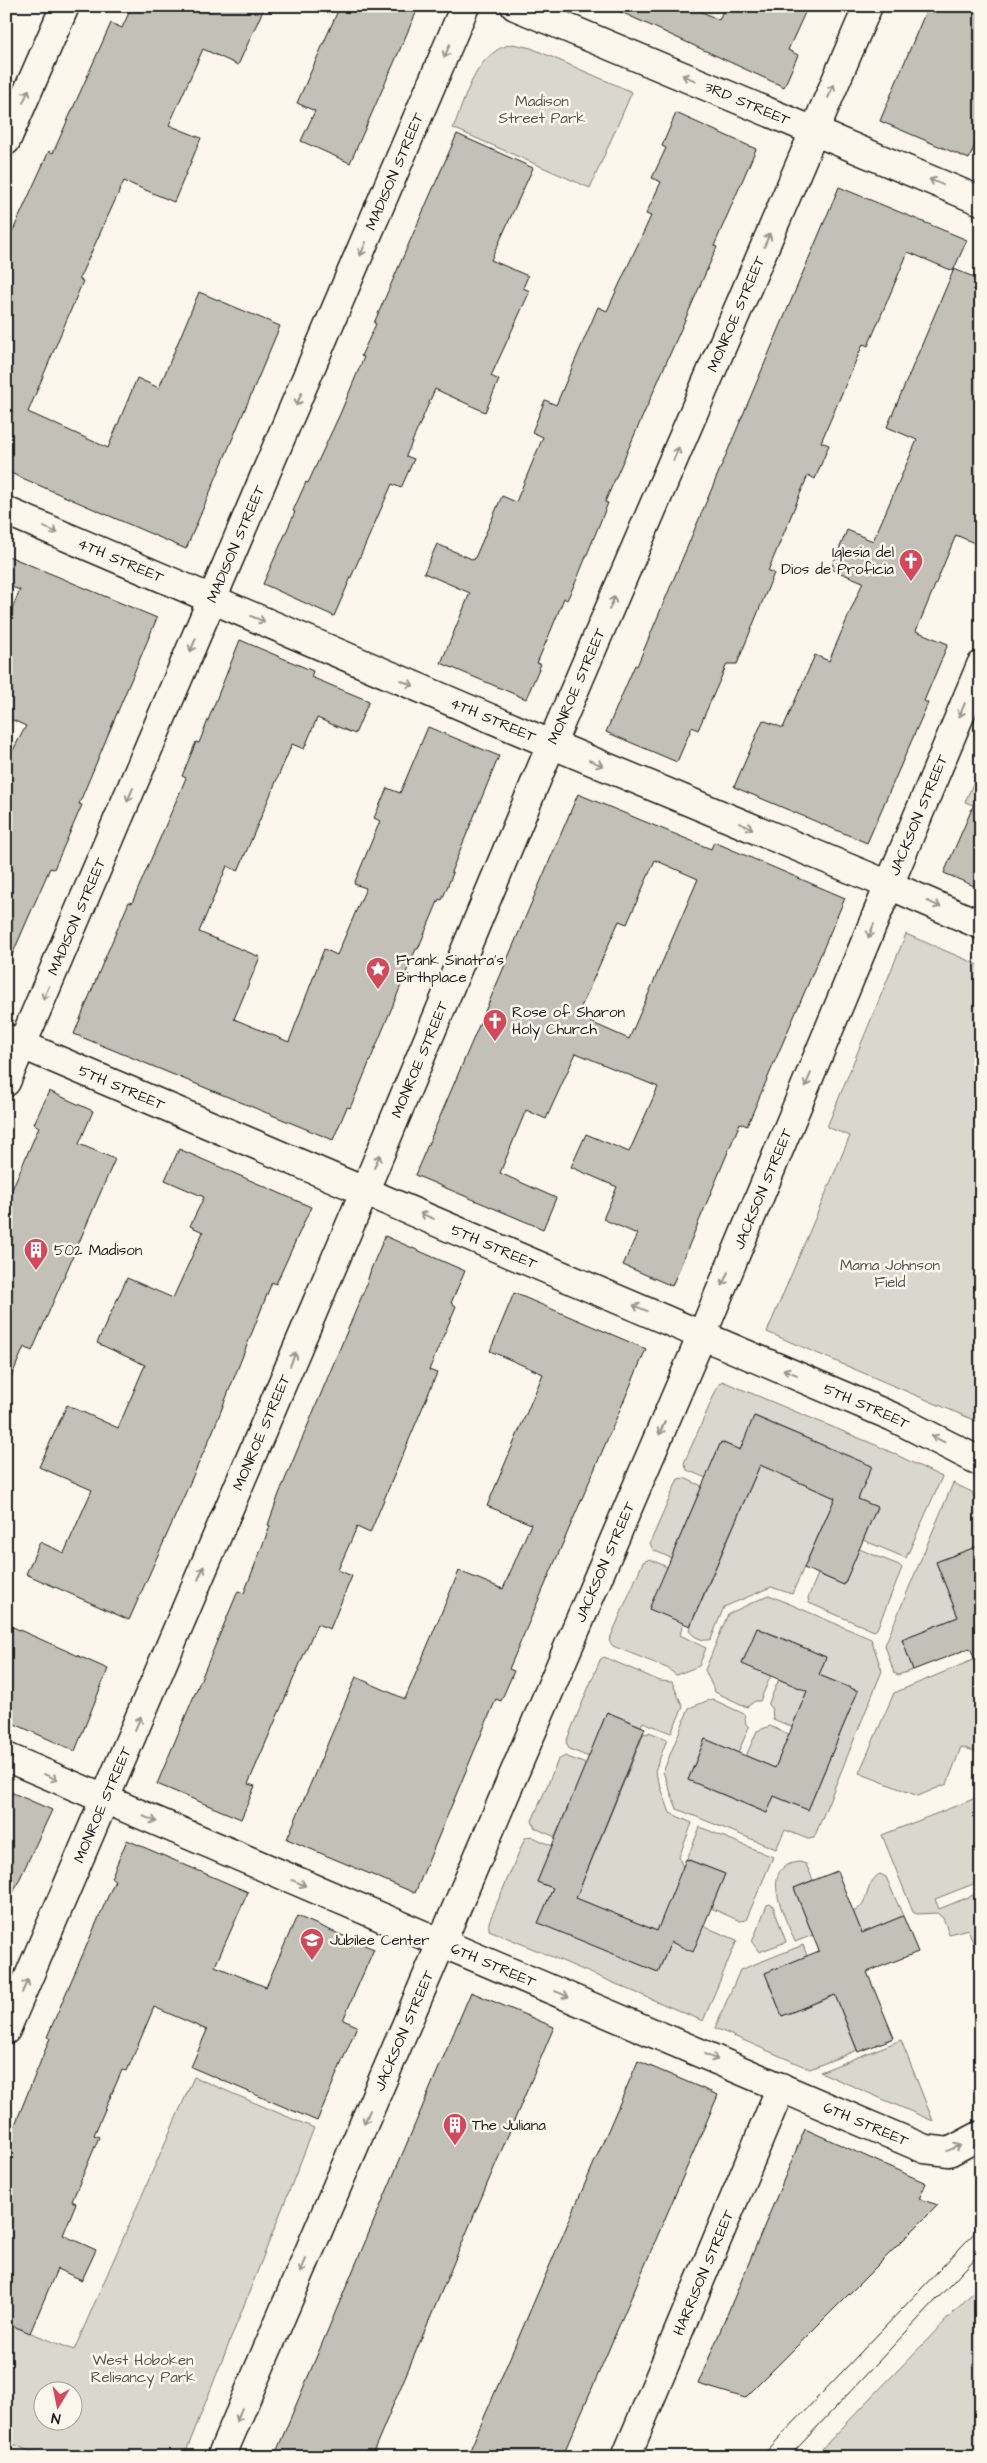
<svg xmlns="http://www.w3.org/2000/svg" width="987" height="2463" viewBox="0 0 987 2463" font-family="'Architects Daughter',sans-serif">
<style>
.green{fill:#dad7ce;stroke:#7b7a75;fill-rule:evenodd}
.building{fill:#c3c0b8;stroke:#1c1c1c;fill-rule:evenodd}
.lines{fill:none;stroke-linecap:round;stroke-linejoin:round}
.minor-casing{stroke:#1c1c1c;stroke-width:31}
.tertiary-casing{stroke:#1c1c1c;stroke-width:31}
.minor{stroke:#fbf7ec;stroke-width:28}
.tertiary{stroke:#fbf7ec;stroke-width:28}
.tram{stroke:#1c1c1c;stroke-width:1}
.oneway{stroke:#97948e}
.labels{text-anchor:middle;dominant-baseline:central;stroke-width:5;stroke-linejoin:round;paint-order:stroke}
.park-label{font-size:15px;fill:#555451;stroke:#fbf7ec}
.street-label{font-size:15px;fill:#1c1c1c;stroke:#fbf7ec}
.poi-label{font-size:15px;fill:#1c1c1c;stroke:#fbf7ec;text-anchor:start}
</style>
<rect width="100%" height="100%" fill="#fbf7ec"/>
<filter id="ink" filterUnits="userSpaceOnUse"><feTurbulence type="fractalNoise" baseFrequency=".02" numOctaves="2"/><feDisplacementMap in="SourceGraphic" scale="10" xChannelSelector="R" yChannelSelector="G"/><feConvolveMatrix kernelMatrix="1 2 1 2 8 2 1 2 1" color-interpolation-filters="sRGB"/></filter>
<g filter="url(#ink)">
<g class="green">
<path d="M513,44L531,48L632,92L590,188L453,128C466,98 475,51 513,44Z"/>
<polygon points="978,772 981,773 981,808 965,802"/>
<polygon points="906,934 981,966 981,1423 767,1332 850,1136 827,1127"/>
<polygon points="722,1381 878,1446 942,1477 906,1558 863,1540 877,1507 858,1499 871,1466 755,1416 740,1450 721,1442 706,1478 687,1470 684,1463 719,1384"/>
<path d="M760,1465L835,1498L792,1594L771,1587L724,1607L711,1639C705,1643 691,1636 689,1630Z"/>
<polygon points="684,1478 702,1486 671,1558 653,1550 650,1543 678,1479"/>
<polygon points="953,1483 972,1492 981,1514 981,1545 936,1562 958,1617 902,1639 913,1670 898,1675 894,1673 885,1645"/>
<polygon points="859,1549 899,1565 902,1568 877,1629 874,1631 809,1603 808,1598 818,1574 844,1585"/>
<polygon points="650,1559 667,1567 683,1623 680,1635 706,1648 699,1666 676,1675 667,1668 613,1646 609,1641 643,1562"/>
<polygon points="769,1595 871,1639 882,1671 814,1838 808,1839 785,1830 776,1849 677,1809 663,1772 689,1708 712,1699 744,1714 746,1724 749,1727 738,1753 705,1739 688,1780 766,1813 774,1796 808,1810 858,1691 819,1675 826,1657 758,1628 742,1663 771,1675 760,1701 755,1701 747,1707 715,1692 705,1670 728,1614"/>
<polygon points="604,1657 660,1681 672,1682 683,1707 671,1733 643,1722 641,1726 607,1712 589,1757 569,1749 566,1742 600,1660"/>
<polygon points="973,1660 981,1679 981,1753 961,1747 947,1784 918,1796 859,1773 894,1693"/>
<polygon points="779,1679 807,1691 792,1727 773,1719 772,1709 768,1705"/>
<polygon points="770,1726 789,1735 775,1768 746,1756 757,1731"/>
<polygon points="649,1732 667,1739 655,1771 670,1813 692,1823 679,1857 683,1868 657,1931 576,1898 644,1733 648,1734"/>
<polygon points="565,1756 586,1764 555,1837 535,1828 532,1821 558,1760"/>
<polygon points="981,1796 981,1881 935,1899 939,1909 981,1892 981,1955 976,1951 968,1929 949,1934 943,1918 937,1913 917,1914 913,1912 882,1835"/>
<polygon points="700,1827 773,1857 746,1920 740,1921 711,1908 725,1874 687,1859"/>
<polygon points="531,1836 552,1846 537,1882 553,1888 539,1923 658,1972 671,1942 693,1951 703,1926 737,1940 703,2021 489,1930 489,1922 525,1838"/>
<path d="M800,1862L806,1864L813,1880L794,1888L813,1935L795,1942C787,1920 755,1865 800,1862Z"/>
<path d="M880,1874L886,1877L903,1916L862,1933L853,1912C871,1904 864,1882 880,1874Z"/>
<polygon points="770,1904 773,1906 786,1942 759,1952 752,1942 767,1905"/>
<polygon points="803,1945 807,1956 765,1973 782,2016 835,1995 857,2050 810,2069 715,2028 740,1970"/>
<polygon points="901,2040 933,2121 820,2072"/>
<path d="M194,2077L314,2128L184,2457H43L6,2441V2323L74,2350ZM42,2390H72V2420H42Z"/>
<polygon points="981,2284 981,2457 814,2457"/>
</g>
<g class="building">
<polygon points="132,6 265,6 238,65 203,49 169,125 201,138 174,202 124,181 79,279 83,281 28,412 108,448 137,378 159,388 199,292 280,326 186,549 6,471 6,246 49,151 53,153 111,23 122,28"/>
<polygon points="340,6 419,6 350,163 301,141 315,111 297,103"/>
<polygon points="608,6 690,6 719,20 725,6 808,6 788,50 798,55 784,87"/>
<polygon points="928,6 981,6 981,130 969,159 880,121"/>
<polygon points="676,113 756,149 714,246 717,247 605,502 608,503 577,579 567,600 564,598 552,628 537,663 541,664 526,699 441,663 470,593 424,573 437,544 474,560 502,496 516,502 543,437 532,432 545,400 556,405 598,307 607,311 651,216 646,214 661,182 652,178 666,148 662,146"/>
<polygon points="457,134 533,168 491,260 528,276 523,288 530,291 491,376 499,380 485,412 435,389 406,456 414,459 401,488 392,484 334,616 263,584 295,512 293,511 306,482 308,483 340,414 364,357 361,356 376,324 374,323"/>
<polygon points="839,187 967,240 953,271 908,252 868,346 863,344 821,442 829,445 815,479 808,475 768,571 774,573 737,664 727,664 698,730 692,727 677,762 606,732 635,665 637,666"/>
<polygon points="954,269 981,280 981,546 956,535 916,631 948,644 924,701 928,703 867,843 734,787 763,720 783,728 815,655 829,661 863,582 831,569 847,530 873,541 917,440 887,427"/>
<polygon points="6,555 157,618 79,804 82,805 54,869 50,868 6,969 6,763 26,726 6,717 6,623 20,590 6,585"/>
<polygon points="240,640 313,671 311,677 369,701 355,734 317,718 304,749 292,744 238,871 227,866 199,932 260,957 234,1019 289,1042 324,949 337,955 366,888 354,884 380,821 374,818 387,788 400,793 428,727 499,756 451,872 453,873 442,900 439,899 418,949 416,949 360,1085 350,1108 347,1107 333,1140 74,1034 102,965 129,902 132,903 186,778 182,776 196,742 199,743"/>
<polygon points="981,788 981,889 944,873"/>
<path d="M578,794L711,849L714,842L845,898L747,1126L740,1123L672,1286L623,1265L637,1234L603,1219L617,1187L571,1167L586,1134L629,1152L658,1087L576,1053L546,1119L526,1110L500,1173L556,1198L543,1229L415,1175ZM655,860L698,879L629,1039L577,1016L619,921L627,924Z"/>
<polygon points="49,1091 93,1111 79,1144 115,1159 32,1351 24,1347 6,1389 6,1203 39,1127 34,1124"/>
<polygon points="179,1149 311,1207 276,1284 272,1282 213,1431 129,1620 26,1574 40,1542 64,1553 92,1490 39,1467 67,1405 118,1428 145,1365 97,1343 127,1278 173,1298 203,1232 190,1226 204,1197 165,1180"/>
<polygon points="385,1236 465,1271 451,1303 456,1306 429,1370 437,1373 370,1533 357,1527 338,1570 352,1576 330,1629 317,1624 248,1784 255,1786 241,1819 157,1784 238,1591 244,1593 270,1526 268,1525 279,1494 366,1286 371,1269"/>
<polygon points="514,1293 646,1349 509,1669 514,1671 501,1701 496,1699 415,1893 287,1839 356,1677 405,1699 459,1571 503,1589 531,1524 487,1506 543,1374 490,1351"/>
<polygon points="754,1416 872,1466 858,1499 877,1507 844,1585 804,1568 835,1498 760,1465 690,1626 649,1609 721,1442 740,1450"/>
<polygon points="981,1545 981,1671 970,1648 913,1670 902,1639 958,1617 936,1562"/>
<polygon points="6,1624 108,1669 75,1751 6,1720"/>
<polygon points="757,1628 826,1657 819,1675 858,1691 808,1810 774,1796 767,1813 688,1780 705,1739 775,1768 807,1691 742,1664"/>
<polygon points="607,1712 645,1728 576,1898 657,1931 686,1859 725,1874 693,1952 671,1942 658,1972 538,1923 553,1888 537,1882"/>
<polygon points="6,1790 52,1810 6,1908"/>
<polygon points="127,1840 248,1892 215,1966 266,1987 297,1916 374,1949 343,2020 357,2026 317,2121 191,2067 207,2030 154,2007 127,2071 122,2070 94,2135 99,2137 72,2201 76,2203 63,2235 96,2250 82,2280 57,2269 30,2333 6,2323 6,2147 50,2038 47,2037 115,1880 111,1878"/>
<polygon points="837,1871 862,1933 903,1916 918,1952 867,1972 894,2038 858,2052 835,1995 782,2016 765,1973 819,1951 794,1888"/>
<polygon points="471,1992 554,2027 371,2457 274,2457"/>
<polygon points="638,2061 718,2095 603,2363 562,2457 467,2457"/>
<polygon points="805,2129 926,2183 919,2199 938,2205 745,2398 698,2384"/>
</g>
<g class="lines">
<defs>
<g id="minor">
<path id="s1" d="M515,6L981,201"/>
<path id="s2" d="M6,1038L893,1417L981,1462"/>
<path id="s3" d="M6,1757L925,2149L949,2152L981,2135"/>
<path id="s4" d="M6,2030L365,1190L551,745"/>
<path id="s5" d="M221,2457L702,1335L889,885L981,925"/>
<path id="s6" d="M626,2457L781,2087"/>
</g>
<g id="tertiary">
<polyline points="6,141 65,6"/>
<path id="s7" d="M6,511L520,731L889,885L981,665"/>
<path id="s8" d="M551,745L868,6"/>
<path id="s9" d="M6,1082L465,6"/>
</g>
</defs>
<use href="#minor" class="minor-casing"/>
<use href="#tertiary" class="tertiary-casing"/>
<use href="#minor" class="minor"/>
<use href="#tertiary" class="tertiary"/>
<g class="tram">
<polyline points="761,2457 981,2226"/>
<polyline points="789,2457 981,2252"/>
</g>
</g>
<defs><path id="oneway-shaft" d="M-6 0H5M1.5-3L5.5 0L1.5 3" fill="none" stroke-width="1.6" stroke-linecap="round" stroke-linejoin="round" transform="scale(1.25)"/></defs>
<g class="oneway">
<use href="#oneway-shaft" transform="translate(447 51) rotate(112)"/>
<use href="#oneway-shaft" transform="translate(689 78) rotate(-157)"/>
<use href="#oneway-shaft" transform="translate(831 91) rotate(-67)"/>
<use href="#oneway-shaft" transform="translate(26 96) rotate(-66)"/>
<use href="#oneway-shaft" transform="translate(936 182) rotate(-157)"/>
<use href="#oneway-shaft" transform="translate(767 240) rotate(-67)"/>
<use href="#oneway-shaft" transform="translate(363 249) rotate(113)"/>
<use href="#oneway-shaft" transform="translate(299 399) rotate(113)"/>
<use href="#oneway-shaft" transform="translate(676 454) rotate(-67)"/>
<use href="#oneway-shaft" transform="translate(51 530) rotate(23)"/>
<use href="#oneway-shaft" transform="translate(612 603) rotate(-67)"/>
<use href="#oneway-shaft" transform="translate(258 619) rotate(23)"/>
<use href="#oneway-shaft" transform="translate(193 645) rotate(113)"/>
<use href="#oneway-shaft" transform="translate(407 683) rotate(23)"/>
<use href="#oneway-shaft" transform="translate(962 710) rotate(112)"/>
<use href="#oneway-shaft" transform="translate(596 763) rotate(23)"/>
<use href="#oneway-shaft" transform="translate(130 795) rotate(113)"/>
<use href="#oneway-shaft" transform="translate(746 826) rotate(23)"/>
<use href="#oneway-shaft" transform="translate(934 904) rotate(24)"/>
<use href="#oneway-shaft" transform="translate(871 931) rotate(113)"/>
<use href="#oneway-shaft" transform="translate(46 993) rotate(113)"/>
<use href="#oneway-shaft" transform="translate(808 1080) rotate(113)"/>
<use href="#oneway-shaft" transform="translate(377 1161) rotate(-67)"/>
<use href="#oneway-shaft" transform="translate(427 1216) rotate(-157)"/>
<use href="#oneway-shaft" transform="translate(725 1279) rotate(113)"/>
<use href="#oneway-shaft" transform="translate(640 1308) rotate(-157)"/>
<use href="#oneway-shaft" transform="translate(293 1359) rotate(-67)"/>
<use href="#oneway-shaft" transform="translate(790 1372) rotate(-157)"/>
<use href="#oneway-shaft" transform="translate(662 1428) rotate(113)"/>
<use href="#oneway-shaft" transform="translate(938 1439) rotate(-154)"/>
<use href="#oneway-shaft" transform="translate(201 1573) rotate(-67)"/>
<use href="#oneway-shaft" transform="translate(138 1723) rotate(-67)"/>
<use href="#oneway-shaft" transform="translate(51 1777) rotate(23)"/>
<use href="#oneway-shaft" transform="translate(150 1819) rotate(23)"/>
<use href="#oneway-shaft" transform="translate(299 1883) rotate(23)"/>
<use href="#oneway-shaft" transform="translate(25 1986) rotate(-67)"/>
<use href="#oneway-shaft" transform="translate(562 1994) rotate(23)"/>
<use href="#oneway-shaft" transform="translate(711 2057) rotate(24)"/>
<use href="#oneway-shaft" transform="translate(367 2117) rotate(113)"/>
<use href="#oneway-shaft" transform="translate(954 2148) rotate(-23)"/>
<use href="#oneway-shaft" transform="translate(303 2266) rotate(113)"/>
<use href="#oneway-shaft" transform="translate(239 2415) rotate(113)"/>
</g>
</g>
<defs>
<symbol id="church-pin" viewBox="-11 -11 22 30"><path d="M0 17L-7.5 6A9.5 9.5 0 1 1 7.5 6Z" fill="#d1495b" stroke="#fbf7ec"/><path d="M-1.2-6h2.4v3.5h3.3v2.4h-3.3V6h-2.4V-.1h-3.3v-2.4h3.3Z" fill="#fff"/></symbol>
<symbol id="sight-pin" viewBox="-11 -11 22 30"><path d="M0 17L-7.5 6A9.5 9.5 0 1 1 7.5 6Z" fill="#d1495b" stroke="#fbf7ec"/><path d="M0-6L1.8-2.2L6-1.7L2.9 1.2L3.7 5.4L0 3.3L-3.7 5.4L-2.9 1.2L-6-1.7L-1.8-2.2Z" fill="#fff"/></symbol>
<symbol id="building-pin" viewBox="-11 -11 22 30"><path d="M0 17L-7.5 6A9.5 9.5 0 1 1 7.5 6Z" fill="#d1495b" stroke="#fbf7ec"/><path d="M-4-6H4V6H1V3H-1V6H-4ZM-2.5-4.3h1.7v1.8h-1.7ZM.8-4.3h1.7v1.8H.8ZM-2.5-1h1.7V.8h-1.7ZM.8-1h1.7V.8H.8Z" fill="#fff"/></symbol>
<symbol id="school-pin" viewBox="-11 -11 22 30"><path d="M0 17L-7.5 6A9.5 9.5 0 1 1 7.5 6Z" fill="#d1495b" stroke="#fbf7ec"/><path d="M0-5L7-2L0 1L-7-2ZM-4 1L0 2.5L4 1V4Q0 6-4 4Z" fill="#fff"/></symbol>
</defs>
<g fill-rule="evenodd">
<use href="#church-pin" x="897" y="547" width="28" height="38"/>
<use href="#sight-pin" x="364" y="955" width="28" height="38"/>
<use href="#church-pin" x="481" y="1007" width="28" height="38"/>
<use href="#building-pin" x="22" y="1236" width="28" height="38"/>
<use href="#school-pin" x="298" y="1926" width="28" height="38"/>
<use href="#building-pin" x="441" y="2111" width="28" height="38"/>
</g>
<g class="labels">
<g class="park-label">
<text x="542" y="101">Madison<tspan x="542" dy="17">Street Park</tspan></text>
<text x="890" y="1265">Mama Johnson<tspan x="890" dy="17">Field</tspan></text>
<text x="143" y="2360">West Hoboken<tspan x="143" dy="17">Relisancy Park</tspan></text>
</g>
<g class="street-label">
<text stroke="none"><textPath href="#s1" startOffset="252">3RD STREET</textPath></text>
<text stroke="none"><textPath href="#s9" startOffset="990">MADISON STREET</textPath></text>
<text stroke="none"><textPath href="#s8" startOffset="469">MONROE STREET</textPath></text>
<text stroke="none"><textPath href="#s9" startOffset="585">MADISON STREET</textPath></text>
<text stroke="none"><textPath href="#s7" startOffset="125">4TH STREET</textPath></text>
<text stroke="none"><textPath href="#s8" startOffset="64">MONROE STREET</textPath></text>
<text stroke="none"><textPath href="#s7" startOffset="530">4TH STREET</textPath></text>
<text stroke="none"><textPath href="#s7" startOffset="1035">JACKSON STREET</textPath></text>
<text stroke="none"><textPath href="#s9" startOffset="180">MADISON STREET</textPath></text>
<text stroke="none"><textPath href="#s4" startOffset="1055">MONROE STREET</textPath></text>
<text stroke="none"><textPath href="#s2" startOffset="126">5TH STREET</textPath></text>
<text stroke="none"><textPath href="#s5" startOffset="1379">JACKSON STREET</textPath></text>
<text stroke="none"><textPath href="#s2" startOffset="531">5TH STREET</textPath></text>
<text stroke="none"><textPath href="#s2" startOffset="936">5TH STREET</textPath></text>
<text stroke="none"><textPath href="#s4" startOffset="650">MONROE STREET</textPath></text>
<text stroke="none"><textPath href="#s5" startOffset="974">JACKSON STREET</textPath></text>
<text stroke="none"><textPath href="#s4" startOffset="245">MONROE STREET</textPath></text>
<text stroke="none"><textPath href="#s3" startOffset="530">6TH STREET</textPath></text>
<text stroke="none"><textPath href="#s5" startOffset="464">JACKSON STREET</textPath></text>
<text stroke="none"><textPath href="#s3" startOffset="935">6TH STREET</textPath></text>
<text stroke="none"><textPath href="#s6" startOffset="200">HARRISON STREET</textPath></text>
</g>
<g class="poi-label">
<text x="894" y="552" text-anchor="end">Iglesia del<tspan x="894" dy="17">Dios de Proficia</tspan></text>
<text x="396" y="960">Frank Sinatra's<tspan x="396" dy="17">Birthplace</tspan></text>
<text x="512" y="1012">Rose of Sharon<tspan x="512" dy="17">Holy Church</tspan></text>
<text x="54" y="1250">502 Madison</text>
<text x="330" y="1940">Jubilee Center</text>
<text x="472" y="2125">The Juliana</text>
</g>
</g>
<rect width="987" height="2463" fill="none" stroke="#fbf7ec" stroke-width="25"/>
<rect x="12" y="12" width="962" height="2438" fill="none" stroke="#1c1c1c" stroke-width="2" filter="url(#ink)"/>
<g transform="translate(58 2406) rotate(190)"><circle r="24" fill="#fbf7ec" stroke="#a29f99"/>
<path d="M0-4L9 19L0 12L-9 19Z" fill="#d1495b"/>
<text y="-8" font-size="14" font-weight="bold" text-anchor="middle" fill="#1c1c1c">N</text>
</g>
</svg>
